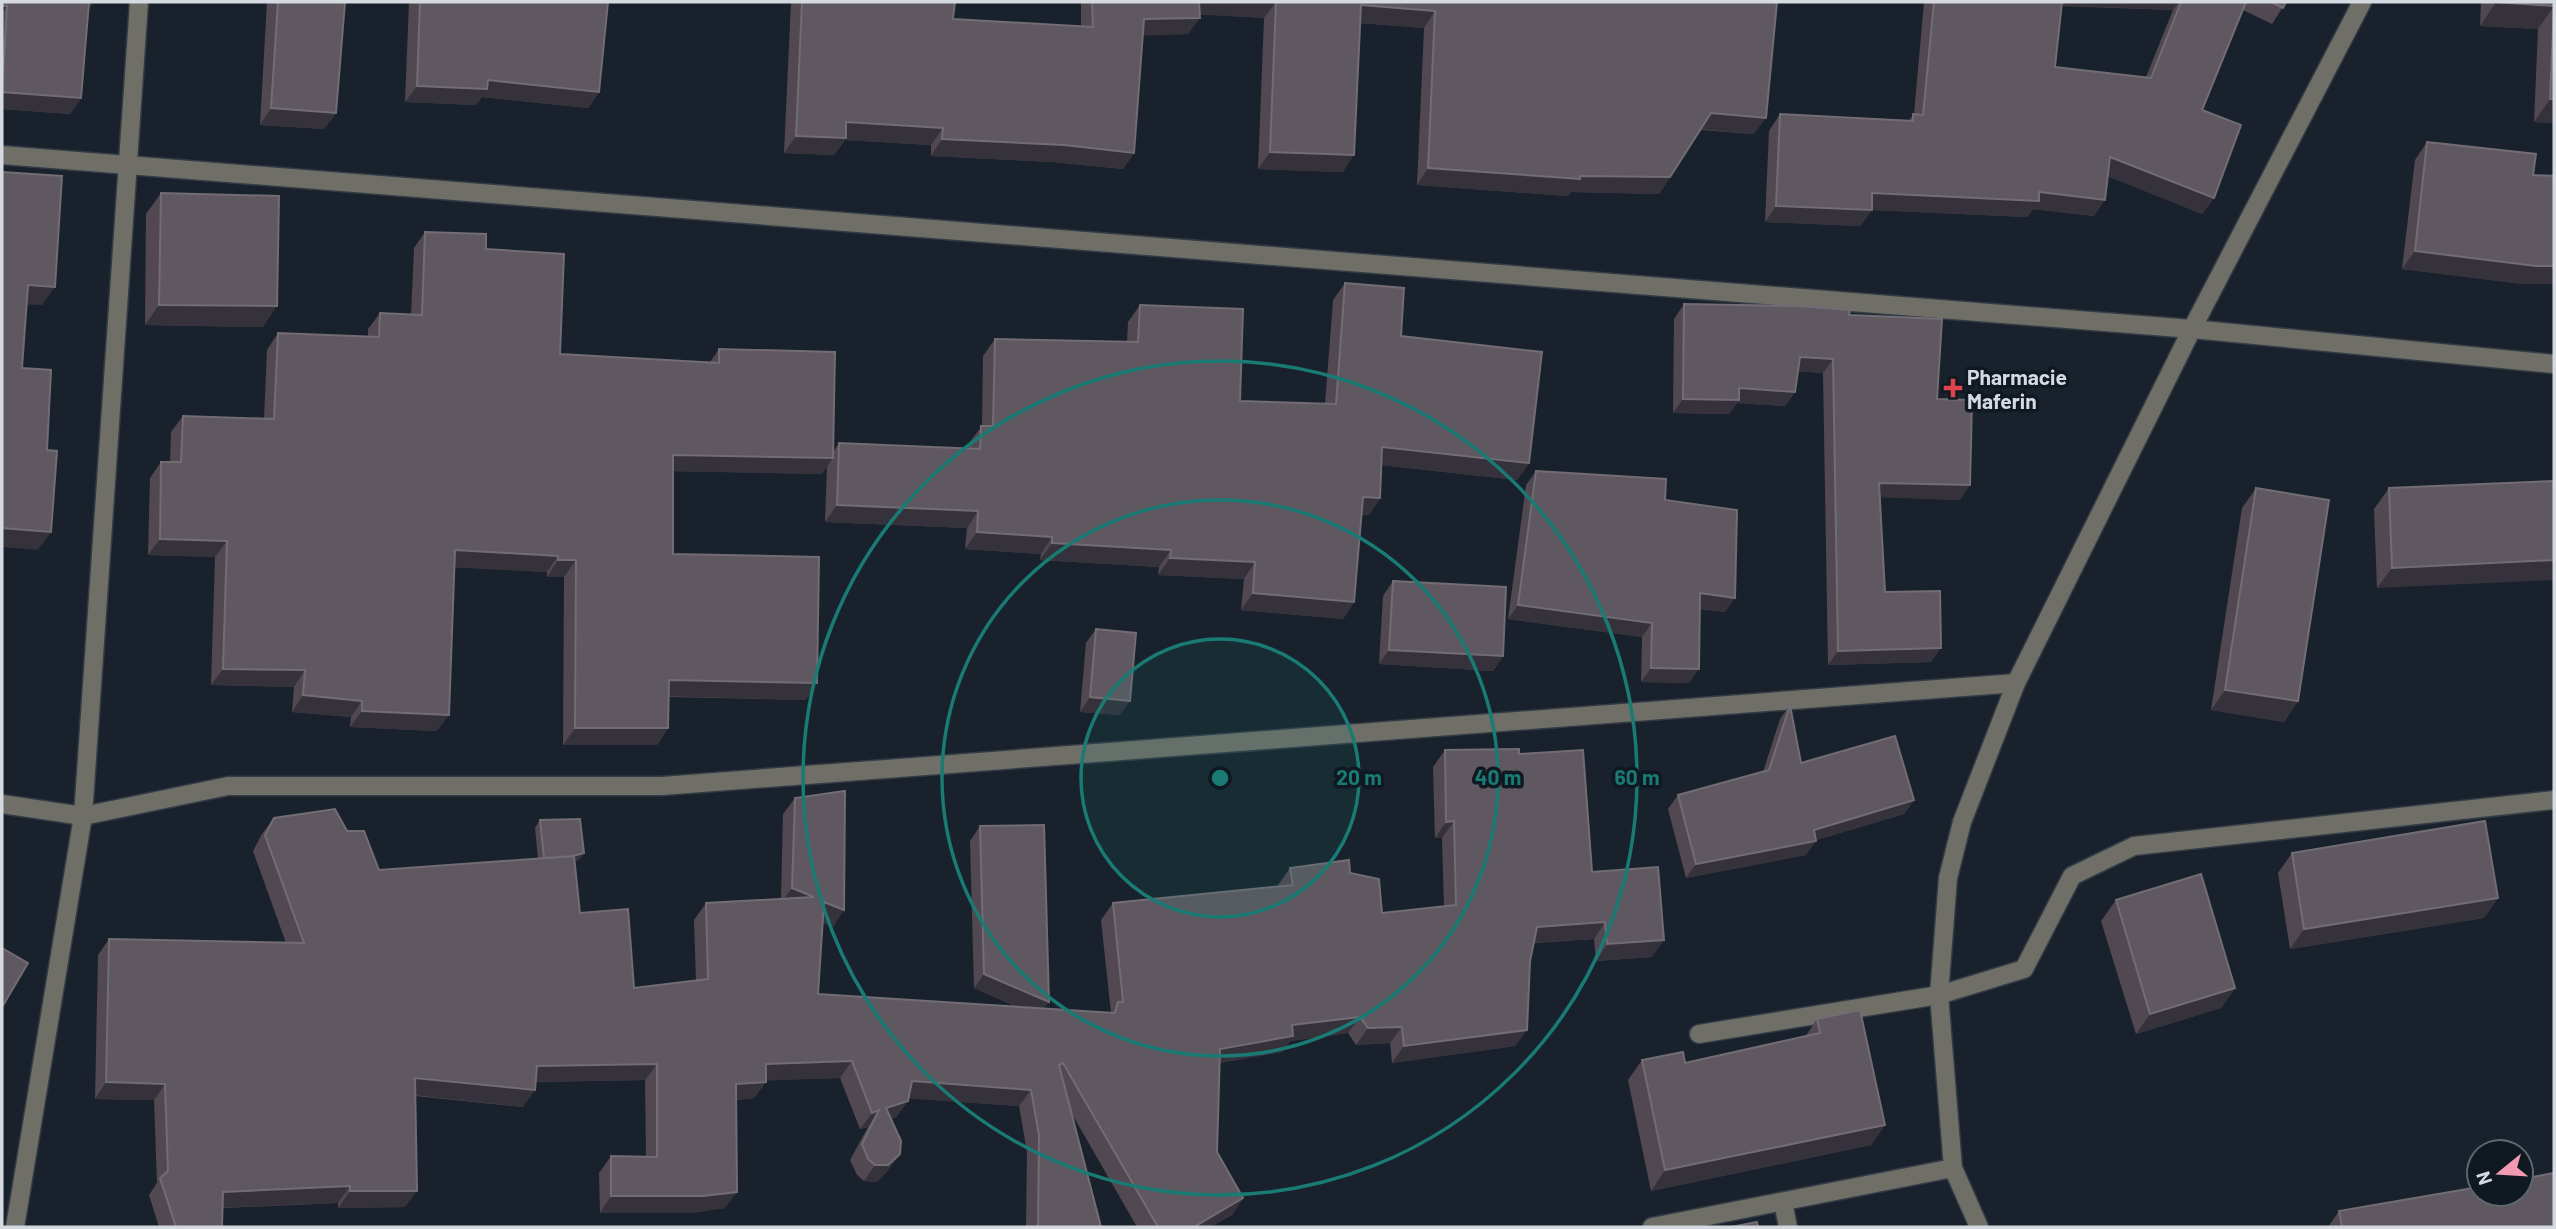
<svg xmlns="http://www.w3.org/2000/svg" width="2556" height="1229" viewBox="0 0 2556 1229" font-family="Barlow,sans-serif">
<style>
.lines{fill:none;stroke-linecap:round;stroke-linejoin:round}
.minor-casing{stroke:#333c45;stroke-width:21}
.minor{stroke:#6f6f68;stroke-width:18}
.wall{fill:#524851;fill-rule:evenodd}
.shaded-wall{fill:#35323c}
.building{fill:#605860;stroke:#726c74;stroke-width:2}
.ring{fill:none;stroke:#197b74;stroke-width:3.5}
.health-dot{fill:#e0444e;stroke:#101922;stroke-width:2.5}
.labels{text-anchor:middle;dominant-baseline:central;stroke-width:7;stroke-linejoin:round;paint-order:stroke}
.poi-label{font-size:21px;font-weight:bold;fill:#d4dae0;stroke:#101922;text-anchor:start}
.centre{fill:#197b74;stroke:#101922;stroke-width:3.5}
.ring-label{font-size:21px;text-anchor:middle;font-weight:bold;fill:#197b74;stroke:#101922;stroke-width:7;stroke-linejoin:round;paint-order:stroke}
</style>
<rect width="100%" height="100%" fill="#19222c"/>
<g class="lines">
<defs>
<g id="minor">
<polyline points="2,155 2192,329 2554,364"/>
<polyline points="2,804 83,816 228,786 662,786 2016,683"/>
<polyline points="1699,1034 1939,995 2024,969 2072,876 2134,846 2554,800"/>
<polyline points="1783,1202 1788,1227"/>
<polyline points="15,1227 83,816 139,2"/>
<polyline points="1652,1227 1953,1168"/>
<polyline points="1979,1227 1953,1168 1939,995 1948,878 1962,822 2016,683 2192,329 2362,2"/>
</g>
</defs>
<use href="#minor" class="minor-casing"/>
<use href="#minor" class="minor"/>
</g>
<g class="wall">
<polygon points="2,2 94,2 88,10 81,98 70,114 2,109"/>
<polygon points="267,2 345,2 336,113 324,129 260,125"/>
<polygon points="409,2 608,2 599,92 588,108 482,97 476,105 405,102"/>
<polygon points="791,2 955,2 953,19 1081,26 1081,2 1777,2 1754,134 1701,130 1659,194 1571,192 1568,196 1417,185 1424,28 1360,23 1343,172 1258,169 1264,18 1200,14 1188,34 1143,35 1134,153 1123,169 1053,162 931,156 931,145 845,140 834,155 784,153"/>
<path d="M1924,2H2286L2272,24L2243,10L2202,110L2214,198L2202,214L2108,176L2094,216L2033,209L2027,217L1872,210L1860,226L1765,222L1769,131L1780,114L1909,120L1914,114ZM2062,6L2173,10L2146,77L2055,67Z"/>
<polygon points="2481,2 2554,2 2554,123 2534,122 2538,29 2480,26"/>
<polygon points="2427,142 2523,284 2402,269 2415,160"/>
<polygon points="161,193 263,327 145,325 146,214"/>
<polygon points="425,232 486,249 560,354 710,362 719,349 833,452 839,443 969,449 969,443 982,426 983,356 995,339 1127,342 1128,322 1140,305 1240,401 1325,404 1333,300 1345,283 1401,336 1529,463 1517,480 1382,465 1380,498 1369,515 1362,515 1354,602 1343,619 1241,610 1244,579 1158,575 1159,567 1040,560 1041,554 965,549 967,528 825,522 827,466 822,474 673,471 673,554 806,700 669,697 668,728 657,745 563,745 564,577 547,577 547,572 455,567 437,731 350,727 351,717 292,712 294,687 211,685 215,557 148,555 150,478 161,462 170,462 171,432 183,416 264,419 267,350 278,333 368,337 368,329 380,313 411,315 414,248"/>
<polygon points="1684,304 1849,315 1937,399 1960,500 1880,497 1885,592 1931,662 1828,665 1823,373 1798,371 1795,392 1785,406 1737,403 1729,414 1673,413 1674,319"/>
<polygon points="1536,471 1665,500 1725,612 1700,609 1689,683 1641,682 1642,637 1508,619 1526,485"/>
<polygon points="2554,481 2377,588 2374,509 2389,488"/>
<polygon points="2256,488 2298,701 2284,722 2211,710 2242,508"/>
<polygon points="1393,581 1503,656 1493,671 1379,664 1383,596"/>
<polygon points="1096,629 1120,715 1080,712 1086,643"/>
<polygon points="1790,705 1801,763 1914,800 1904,814 1816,840 1806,855 1686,878 1668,809 1678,795 1763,772 1780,719"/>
<polygon points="1445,750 1519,754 1592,872 1652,957 1596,961 1594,939 1534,943 1530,961 1527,1030 1515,1046 1392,1063 1390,1043 1356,1045 1348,1033 1290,1041 1282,1052 1219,1063 1217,1152 1243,1198 1232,1215 1210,1227 1137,1227 1072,1114 1101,1227 1026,1227 1027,1152 1019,1106 908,1098 908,1101 896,1117 891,1119 900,1154 888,1170 877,1182 864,1181 857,1175 850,1160 868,1127 860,1129 840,1078 766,1080 766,1082 754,1098 736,1100 725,1208 691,1213 600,1213 599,1173 611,1156 646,1156 645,1080 535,1082 523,1107 415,1096 405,1207 338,1208 338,1203 223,1208 222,1227 159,1227 149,1195 157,1183 154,1100 95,1099 98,955 109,939 286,943 253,851 262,834 274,818 347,831 379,870 538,859 535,828 540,820 584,853 579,860 575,861 580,913 634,988 696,980 694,920 706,903 781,899 783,814 795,798 833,927 823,923 818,994 1017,1007 974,988 970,841 980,826 1044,1008 1111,1013 1101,920 1113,903 1279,887 1278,885 1290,868 1350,873 1382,913 1444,906 1442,838 1435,838 1433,767"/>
<polygon points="2292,853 2498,898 2484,918 2290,949 2278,873"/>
<polygon points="2116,900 2235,988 2221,1008 2136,1034 2101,921"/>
<polygon points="1817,1019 1885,1125 1871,1145 1651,1191 1628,1080 1642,1060 1685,1063 1805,1037"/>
<polygon points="2339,1211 2554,1227 2328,1227"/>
</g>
<g class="shaded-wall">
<polygon points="88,2 94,2 84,16"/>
<polygon points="1196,2 1276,2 1264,18 1188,14"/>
<polygon points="2055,2 2179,2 2173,10 2052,5"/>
<polygon points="2496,2 2554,6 2538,29 2480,26"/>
<polygon points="1361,5 1435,11 1424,28 1349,22"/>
<polygon points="2,6 7,6 2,14"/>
<polygon points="1200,18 1188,34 1132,36 1144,19"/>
<polygon points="488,80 599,92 588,108 482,97 476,105 405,102 417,86"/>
<polygon points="2,92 81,98 70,114 2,109"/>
<polygon points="2550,99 2554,99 2554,123 2534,122"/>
<polygon points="271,108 336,113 324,129 260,125"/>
<polygon points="1711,113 1766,118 1754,134 1699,129"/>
<polygon points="846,122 943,128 931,145 845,140 834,155 784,153 796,136"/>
<polygon points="942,139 1064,145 1134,153 1123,169 1053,162 931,156"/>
<polygon points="1270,152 1354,155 1343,172 1258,169"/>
<polygon points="2110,157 2214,198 2202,214 2099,173"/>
<polygon points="1428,168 1670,177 1659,194 1571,192 1568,196 1417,185"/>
<polygon points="2039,192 2105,200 2094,216 2033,209 2027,217 1872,210 1860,226 1765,222 1776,206 1872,193"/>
<polygon points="2415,251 2554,266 2554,284 2523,284 2402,269"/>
<polygon points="28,285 55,287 42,305 16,304"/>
<polygon points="159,305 277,306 263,327 145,325"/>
<polygon points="1800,357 1833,359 1823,373 1790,371"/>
<polygon points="1739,388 1795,392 1785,406 1737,403 1729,414 1673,413 1683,399"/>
<polygon points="1382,447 1529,463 1517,480 1370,464"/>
<polygon points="673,455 833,458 822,474 662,471"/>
<polygon points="1879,483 1970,485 1960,500 1869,497"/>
<polygon points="1363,497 1380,498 1369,515 1351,514"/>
<polygon points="837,505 978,511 967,528 825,522"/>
<polygon points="2,528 51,532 38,550 2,547"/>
<polygon points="977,532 1052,537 1041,554 965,549"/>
<polygon points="160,539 227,541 215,557 148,555"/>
<polygon points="1052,543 1171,550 1159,567 1040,560"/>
<polygon points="455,550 558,556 547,572 444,567"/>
<polygon points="1170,558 1255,562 1244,579 1158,575"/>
<polygon points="558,560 576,560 564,577 547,577"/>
<polygon points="2554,560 2554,580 2377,588 2392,568"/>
<polygon points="1253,593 1354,602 1343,619 1241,610"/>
<polygon points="1700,593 1735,598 1725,612 1690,607"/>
<polygon points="1518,605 1652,623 1642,637 1508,619"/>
<polygon points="1941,648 1931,662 1828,665 1838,651"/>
<polygon points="1389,650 1503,656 1493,671 1379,664"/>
<polygon points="1651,668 1699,669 1689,683 1641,682"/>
<polygon points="223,669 305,670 294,687 211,685"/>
<polygon points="669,680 817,683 806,700 657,696"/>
<polygon points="2225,690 2298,701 2284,722 2211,710"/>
<polygon points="303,695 362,701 351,717 292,712"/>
<polygon points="1090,697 1130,701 1120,715 1080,712"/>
<polygon points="362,711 449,715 437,731 350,727"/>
<polygon points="575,728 668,728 657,745 563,745"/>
<polygon points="1914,800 1904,814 1806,843 1816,841 1806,855 1686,878 1696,864"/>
<polygon points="1454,821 1442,838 1435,838 1446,822"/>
<polygon points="584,853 579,860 540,873 545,865"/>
<polygon points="792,888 814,897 780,904"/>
<polygon points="2498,898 2484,918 2290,949 2304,929"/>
<polygon points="824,902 844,910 833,927 813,918"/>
<polygon points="1605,922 1594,939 1525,943 1537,927"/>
<polygon points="1664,940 1652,957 1596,961 1607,944"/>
<polygon points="984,974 1049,1002 1039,1016 974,988"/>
<polygon points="2235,988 2221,1008 2136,1034 2150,1014"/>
<polygon points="1360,1017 1348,1033 1290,1041 1282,1052 1208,1065 1220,1049 1292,1025"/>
<polygon points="1402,1027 1390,1043 1356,1045 1368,1028"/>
<polygon points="1527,1030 1515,1046 1392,1063 1404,1046"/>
<polygon points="852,1061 840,1078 755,1081 766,1064"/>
<polygon points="657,1064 645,1080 526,1082 537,1066"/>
<polygon points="415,1078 535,1090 523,1107 404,1094"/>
<polygon points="912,1081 1031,1090 1019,1106 900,1098"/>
<polygon points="106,1082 165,1084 154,1100 95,1099"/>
<polygon points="766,1082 754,1098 724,1101 736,1084"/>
<polygon points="908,1101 896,1117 874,1124 886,1108"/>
<polygon points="879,1110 868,1127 860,1129 872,1113"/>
<polygon points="1885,1125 1871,1145 1651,1191 1665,1170"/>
<polygon points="900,1154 888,1170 877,1182 864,1181 875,1165"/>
<polygon points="350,1186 338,1203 212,1208 223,1192"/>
<polygon points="350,1191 417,1191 405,1207 338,1208"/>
<polygon points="737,1192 725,1208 691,1213 600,1213 611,1196"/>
<polygon points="1243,1198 1232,1215 1210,1227 1194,1227"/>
</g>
<g class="building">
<polygon points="2,2 89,2 81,98 2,92 7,6 2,6"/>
<polygon points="278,2 345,2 336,113 271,108"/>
<polygon points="420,2 608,2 599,92 488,80 487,89 417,86"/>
<polygon points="802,2 955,2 953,19 1093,27 1092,2 1199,2 1200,18 1144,19 1134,153 1064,145 942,139 943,128 846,122 846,138 796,136"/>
<polygon points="1276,2 1777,2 1766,118 1711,113 1670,177 1580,176 1580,179 1428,168 1435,11 1361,5 1354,155 1270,152"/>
<polygon points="1934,2 2062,2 2055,67 2151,78 2181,2 2246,2 2202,110 2241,125 2214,198 2110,157 2105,200 2039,192 2039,201 1872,193 1872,210 1776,206 1780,114 1913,121 1913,114 1923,115"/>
<polygon points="2271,2 2286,2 2283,8"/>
<polygon points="2496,2 2554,2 2554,99 2550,99 2554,6"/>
<polygon points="2427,142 2536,154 2533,175 2554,176 2554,266 2536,266 2415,251"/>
<polygon points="2,172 62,176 55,287 28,285 22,368 51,370 47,450 57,451 51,532 2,528"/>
<polygon points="161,193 279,196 277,306 159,305"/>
<polygon points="425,232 486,234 486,249 564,254 560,354 719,363 719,349 835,352 833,458 673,455 673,554 819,557 817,683 669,680 668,728 575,728 576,560 558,560 558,556 455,550 449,715 362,711 362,701 303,695 305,670 223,669 227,541 160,539 161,462 181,462 183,416 274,419 278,333 379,337 380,313 422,315"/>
<polygon points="1345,283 1404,288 1401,336 1542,352 1529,463 1382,447 1380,498 1363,497 1354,602 1253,593 1255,562 1170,558 1171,550 1052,543 1052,537 977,532 978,511 837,505 839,443 980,449 981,426 993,426 995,339 1138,342 1140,305 1243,309 1240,401 1336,404"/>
<polygon points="1684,304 1798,306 1850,310 1849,315 1942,319 1937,399 1972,400 1970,485 1879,483 1885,592 1940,591 1941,648 1838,651 1833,359 1800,357 1795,392 1739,388 1739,400 1683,399"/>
<polygon points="1536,471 1666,479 1665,500 1737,510 1735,598 1700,593 1699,669 1651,668 1652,623 1518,605"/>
<polygon points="2554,481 2554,560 2392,568 2389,488"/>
<polygon points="2256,488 2329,500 2298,701 2225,690"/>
<polygon points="1393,581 1506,587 1503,656 1389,650"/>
<polygon points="1096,629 1136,633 1130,701 1090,697"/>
<polygon points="1790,705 1801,763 1895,736 1914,800 1814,830 1816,841 1696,864 1678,795 1769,770"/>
<polygon points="1519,749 1519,754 1583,750 1592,872 1658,867 1664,940 1607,944 1605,922 1537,927 1530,961 1527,1030 1404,1046 1402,1027 1368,1028 1360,1017 1292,1025 1293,1036 1220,1049 1217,1152 1243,1198 1194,1227 1158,1227 1063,1063 1059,1065 1101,1227 1038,1227 1039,1135 1031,1090 912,1081 908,1101 886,1108 901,1141 900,1154 888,1165 875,1165 868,1159 862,1144 879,1110 872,1113 852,1061 766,1064 766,1082 736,1084 737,1192 703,1196 611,1196 611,1156 657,1157 657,1064 537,1066 535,1090 415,1078 417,1191 350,1191 350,1186 223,1192 222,1227 176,1227 160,1178 168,1171 165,1084 106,1082 109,939 304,943 265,835 274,818 335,809 347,831 364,831 379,870 574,856 580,913 628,909 634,988 708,979 706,903 814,897 792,888 795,798 845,791 844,910 824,902 818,994 1115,1013 1118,1002 1123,1002 1113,903 1293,885 1290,868 1349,860 1350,873 1379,879 1382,913 1456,905 1454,821 1446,822 1445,750"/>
<polygon points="580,819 584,853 573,856 544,858 540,820"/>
<polygon points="2485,821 2498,898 2304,929 2292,853"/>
<polygon points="1044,825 1049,1002 984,974 980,826"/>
<polygon points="2201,874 2235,988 2150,1014 2116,900"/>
<polygon points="2,948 28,963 2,1007"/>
<polygon points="1860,1010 1885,1125 1665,1170 1642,1060 1683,1052 1685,1063 1820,1033 1817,1019"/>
<polygon points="2554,1173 2554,1227 2342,1227 2339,1211 2479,1187 2479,1194 2521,1194 2521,1179"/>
<polygon points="1757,1222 1758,1227 1731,1227"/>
</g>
<circle cx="1220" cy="778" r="139" fill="#197b74" fill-opacity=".12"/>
<g class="ring">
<circle cx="1220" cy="778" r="139"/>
<circle cx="1220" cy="778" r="278"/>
<circle cx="1220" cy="778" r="417"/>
</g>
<path class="health-dot" d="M1949.5 377.5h7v7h7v7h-7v7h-7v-7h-7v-7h7z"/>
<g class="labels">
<g class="poi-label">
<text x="1967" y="376">Pharmacie<tspan x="1967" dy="24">Maferin</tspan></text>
</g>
</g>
<circle cx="1220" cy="778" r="10" class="centre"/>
<g class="ring-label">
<text x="1359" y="785">20 m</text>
<text x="1498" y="785">40 m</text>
<text x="1637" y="785">60 m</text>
</g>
<rect width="2556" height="1229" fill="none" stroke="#d4dae0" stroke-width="7"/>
<g transform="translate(2500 1173) rotate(252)"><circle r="33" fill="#101922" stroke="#5e666e" stroke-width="2"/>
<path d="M0-5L12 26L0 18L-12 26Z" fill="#f19ab2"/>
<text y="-10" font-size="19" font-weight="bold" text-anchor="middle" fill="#d4dae0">N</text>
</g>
</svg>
